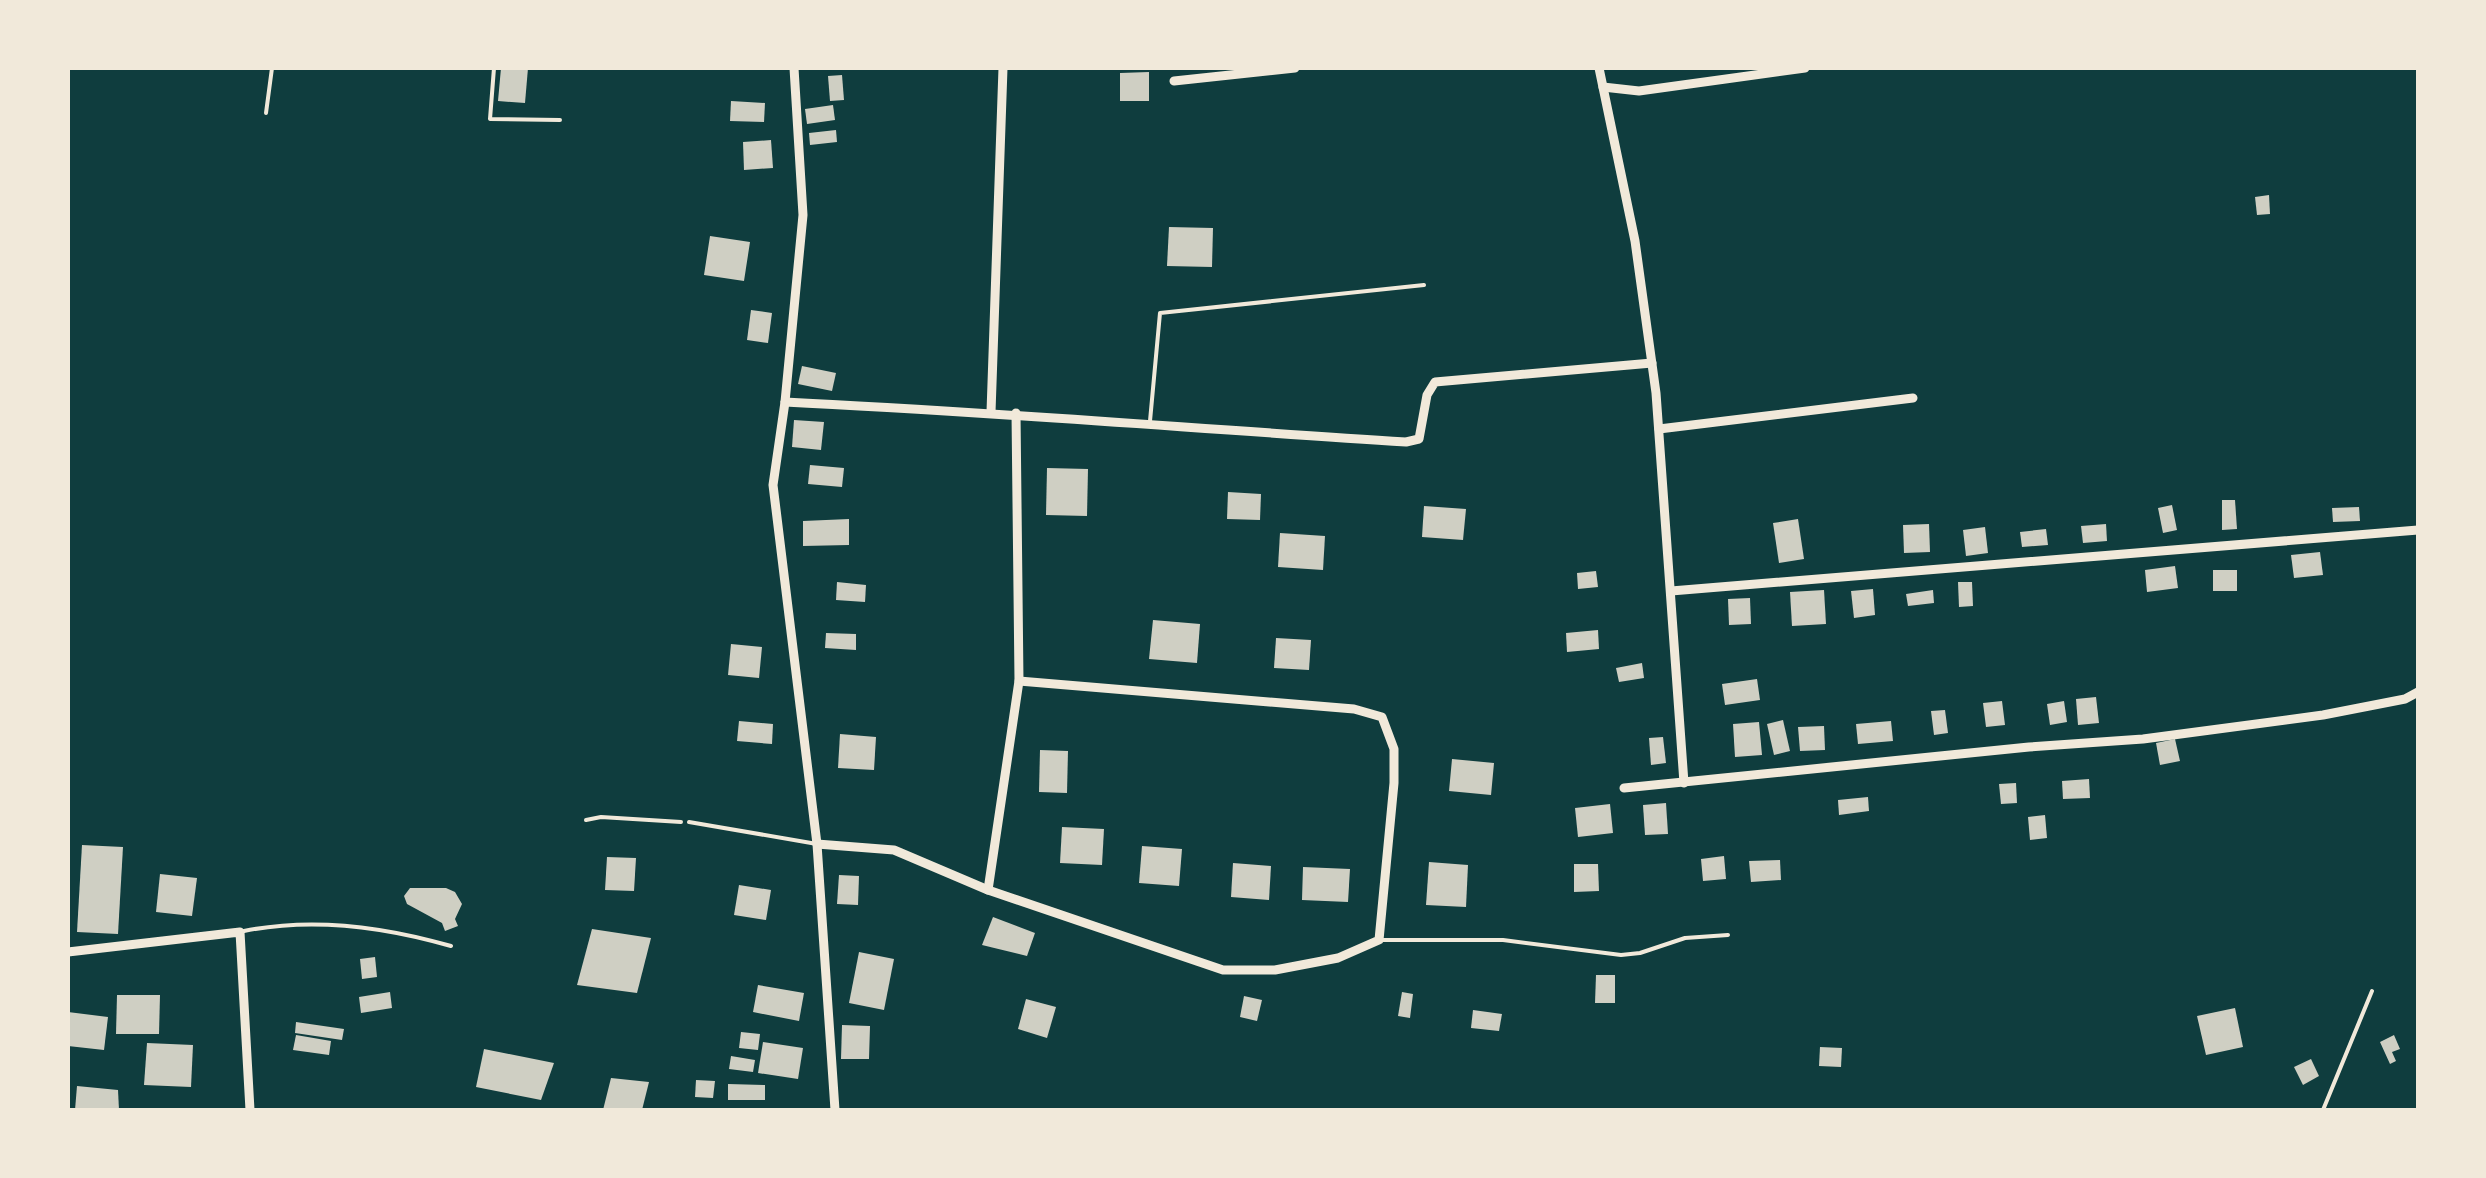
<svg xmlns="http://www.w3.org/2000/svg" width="2486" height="1178" viewBox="0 0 2486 1178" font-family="Overpass,sans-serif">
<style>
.building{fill:#cfcfc3}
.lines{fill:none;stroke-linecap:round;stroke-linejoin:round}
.path{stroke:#f1e9da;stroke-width:4}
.service{stroke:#f1e9da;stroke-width:4}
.minor{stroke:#f1e9da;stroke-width:9}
</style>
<rect width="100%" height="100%" fill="#0f3d3e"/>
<g class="building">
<polygon points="501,68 528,68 525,103 498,101"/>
<polygon points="1149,72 1149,101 1120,101 1120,73"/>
<polygon points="842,75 844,100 830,101 828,76"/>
<polygon points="731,101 765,103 764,122 730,121"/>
<polygon points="833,105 835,120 807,124 805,109"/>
<polygon points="836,130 837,142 810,145 809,133"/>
<polygon points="771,140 773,168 744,170 743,142"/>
<polygon points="2269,195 2270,214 2257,215 2255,197"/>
<polygon points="1169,227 1213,228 1212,267 1167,266"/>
<polygon points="710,236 750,242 744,281 704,275"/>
<polygon points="751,310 772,313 768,343 747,340"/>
<polygon points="802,366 836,373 832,391 798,384"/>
<polygon points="794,420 824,422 821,450 792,447"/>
<polygon points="810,465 844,468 842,487 808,484"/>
<polygon points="1047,468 1088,469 1087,516 1046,515"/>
<polygon points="1228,492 1261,494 1260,520 1227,519"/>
<polygon points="2222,500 2235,500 2237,529 2222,530"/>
<polygon points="2172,505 2177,530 2163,533 2158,508"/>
<polygon points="1424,506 1466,509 1463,540 1422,537"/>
<polygon points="2359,507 2360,521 2333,522 2332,508"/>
<polygon points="849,519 849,545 803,546 803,521"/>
<polygon points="1798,519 1804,559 1779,563 1773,523"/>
<polygon points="1929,524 1930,552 1904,553 1903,525"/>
<polygon points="2106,524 2107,541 2083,543 2081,526"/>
<polygon points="1985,527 1988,553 1966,556 1963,530"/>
<polygon points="2046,529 2048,545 2022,547 2020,532"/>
<polygon points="1280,533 1325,536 1323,570 1278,567"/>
<polygon points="2320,552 2323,575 2294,578 2291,555"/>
<polygon points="2175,566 2178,588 2147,592 2145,570"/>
<rect x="2213" y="570" width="24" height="21"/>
<polygon points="1596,571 1598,587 1578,589 1577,573"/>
<polygon points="837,582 866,585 865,602 836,600"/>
<polygon points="1958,582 1972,582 1973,606 1959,607"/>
<polygon points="1873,589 1875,615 1854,618 1851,591"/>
<polygon points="1824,590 1826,624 1792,626 1790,592"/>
<polygon points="1933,590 1934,603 1908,606 1906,594"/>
<polygon points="1750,598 1751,624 1729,625 1728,599"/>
<polygon points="1153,620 1200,624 1197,663 1149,659"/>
<polygon points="1598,630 1599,649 1567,652 1566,633"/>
<polygon points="826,633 856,634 856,650 825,648"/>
<polygon points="1276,638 1311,640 1309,670 1274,668"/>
<polygon points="731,644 762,647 759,678 728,675"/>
<polygon points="1642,663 1644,678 1619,682 1616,668"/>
<polygon points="1757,679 1760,700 1725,705 1722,684"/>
<polygon points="2096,697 2099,723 2078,725 2076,699"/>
<polygon points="2002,701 2005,725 1986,727 1983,703"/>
<polygon points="2064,701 2067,722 2050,725 2047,704"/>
<polygon points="1945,710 1948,733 1934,735 1931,711"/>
<polygon points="1783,720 1790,751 1774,755 1767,724"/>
<polygon points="739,721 773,724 772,744 737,741"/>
<polygon points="1891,721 1893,741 1858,744 1856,724"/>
<polygon points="1759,722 1762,755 1735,757 1733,724"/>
<polygon points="1824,726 1825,750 1800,751 1798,727"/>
<polygon points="840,734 876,737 874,770 838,768"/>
<polygon points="1663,737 1666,763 1651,765 1649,738"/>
<polygon points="2175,739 2180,761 2160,765 2156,743"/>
<polygon points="1040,750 1068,751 1067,793 1039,792"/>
<polygon points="1452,759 1494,763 1491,795 1449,791"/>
<polygon points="2089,779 2090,798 2063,799 2062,781"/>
<polygon points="2016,783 2017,803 2001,804 1999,784"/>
<polygon points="1868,797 1869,811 1839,815 1838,800"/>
<polygon points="1666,803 1668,834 1645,835 1643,805"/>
<polygon points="1610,804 1613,833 1578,837 1575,808"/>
<polygon points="2045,815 2047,838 2030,840 2028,817"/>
<polygon points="1062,827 1104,829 1102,865 1060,863"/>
<polygon points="82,845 123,847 118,934 77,932"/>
<polygon points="1142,846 1182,849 1179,886 1139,883"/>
<polygon points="1724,856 1726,879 1703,881 1701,859"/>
<polygon points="607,857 636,858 634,891 605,890"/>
<polygon points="1780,860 1781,880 1751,882 1749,861"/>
<polygon points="1429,862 1468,865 1466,907 1426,905"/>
<polygon points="1233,863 1271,866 1269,900 1231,897"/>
<polygon points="1574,864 1598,864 1599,891 1574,892"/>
<polygon points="1303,867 1350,869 1348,902 1302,900"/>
<polygon points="160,874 197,878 192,916 156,912"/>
<polygon points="839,875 859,876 858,905 837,904"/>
<polygon points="739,885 771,890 766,920 734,915"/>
<polygon points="410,888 446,888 455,892 462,904 455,919 458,926 445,931 442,923 407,904 404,896"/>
<polygon points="993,917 1035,933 1027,956 982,945"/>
<polygon points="592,929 651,938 637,993 577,985"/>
<polygon points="859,952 894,959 884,1010 849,1003"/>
<polygon points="375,957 377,977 362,979 360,959"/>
<polygon points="1596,975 1615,975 1615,1003 1595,1003"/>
<polygon points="758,985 804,993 799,1021 753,1012"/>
<polygon points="390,992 392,1008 361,1013 359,997"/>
<polygon points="1402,992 1413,994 1410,1018 1398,1016"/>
<polygon points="117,995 160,995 159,1034 116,1034"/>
<polygon points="1244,996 1262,1000 1257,1021 1240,1017"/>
<polygon points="1026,999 1056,1007 1047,1038 1018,1029"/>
<polygon points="2235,1008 2243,1047 2206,1055 2197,1016"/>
<polygon points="1473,1010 1502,1014 1499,1031 1471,1028"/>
<polygon points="68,1012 108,1017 104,1050 68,1046"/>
<polygon points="296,1022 344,1029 342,1040 295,1033"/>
<polygon points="842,1025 870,1026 869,1059 841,1059"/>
<polygon points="741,1032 760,1034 758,1050 739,1048"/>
<polygon points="296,1035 331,1041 329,1055 293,1050"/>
<polygon points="2394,1035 2400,1049 2392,1052 2396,1061 2390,1064 2380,1042"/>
<polygon points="763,1042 803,1048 798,1079 758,1073"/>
<polygon points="147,1043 193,1045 191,1087 144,1085"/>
<polygon points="1820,1047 1842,1048 1841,1067 1819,1066"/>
<polygon points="484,1049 554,1063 541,1100 476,1087"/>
<polygon points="731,1056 755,1060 753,1072 729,1069"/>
<polygon points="2311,1059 2319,1076 2303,1085 2294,1067"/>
<polygon points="611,1078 649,1082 642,1110 603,1110"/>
<polygon points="696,1080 715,1081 713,1098 695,1097"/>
<polygon points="728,1084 765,1085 765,1100 728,1100"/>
<polygon points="77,1086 118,1090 119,1110 75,1110"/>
</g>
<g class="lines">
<polyline class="path" points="586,820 601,817 681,822"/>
<g class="service">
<polyline points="494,68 490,119 560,120"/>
<polyline points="266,113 272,68"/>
<polyline points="1150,421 1160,313 1424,285"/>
<polyline points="689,822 817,844"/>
<path d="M244,931C312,917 385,927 451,946"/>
<polyline points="1379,940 1503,940 1621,955 1640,953 1685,938 1728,935"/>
<polyline points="2323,1110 2372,991"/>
</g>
<g class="minor">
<polyline points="794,68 803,215 785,402 773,485 817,844 835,1110"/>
<polyline points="1599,68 1635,241 1656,393 1684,783"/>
<polyline points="1174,81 1295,68"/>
<polyline points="1603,87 1639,91 1805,68"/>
<path d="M785,402C993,412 1199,429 1406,442L1419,439L1427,395L1435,382L1652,363"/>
<polyline points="991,412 1003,68"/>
<polyline points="1659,429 1913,398"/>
<polyline points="1671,591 2418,530"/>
<polyline points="1624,788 2029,747 2143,739 2323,715 2405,699 2418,692"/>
<polyline points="817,844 894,850 988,890 1223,970 1275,970 1338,958 1379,940 1394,783 1394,749 1382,717 1354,709 1019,681"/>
<polyline points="988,890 1019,681 1016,413"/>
<polyline points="68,952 240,932 250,1110"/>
</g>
</g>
<rect width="2486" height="1178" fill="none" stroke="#f1e9da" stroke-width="140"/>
</svg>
